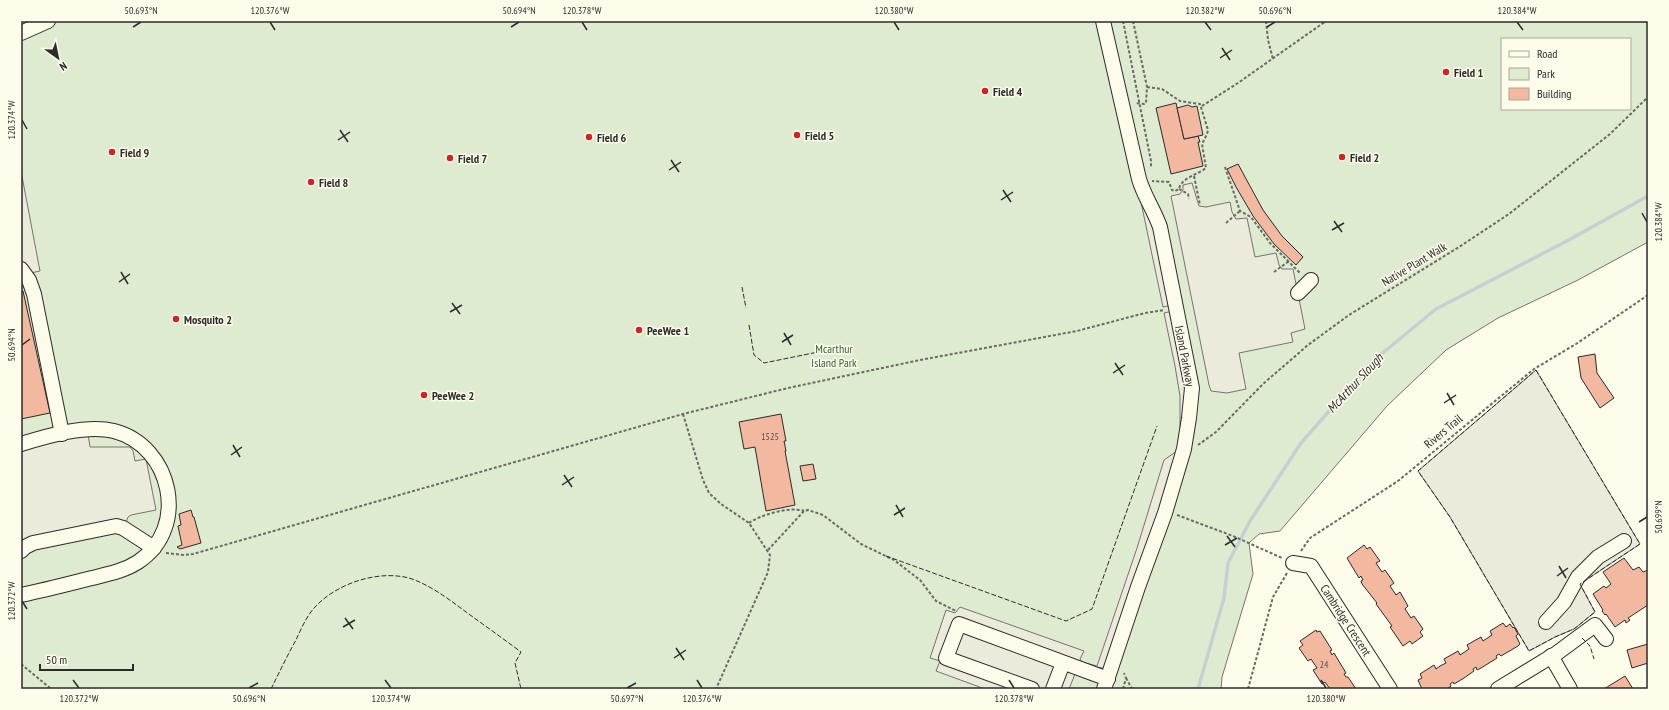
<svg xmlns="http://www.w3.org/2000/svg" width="1669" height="710" viewBox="0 0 1669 710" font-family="'PT Sans Narrow',sans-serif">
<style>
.green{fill:#deebd1;stroke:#74746e;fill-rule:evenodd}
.parking{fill:#eceadb;stroke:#74746e}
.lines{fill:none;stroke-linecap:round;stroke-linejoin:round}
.stream{stroke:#c7d0d0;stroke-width:3.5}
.building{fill:#f2b8a0;stroke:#2b2b2b}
.minor-casing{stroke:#2b2b2b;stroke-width:16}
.path{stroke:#6a6964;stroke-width:2;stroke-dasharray:3 2;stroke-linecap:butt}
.minor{stroke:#fdfbea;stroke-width:14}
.fence{stroke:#2b2b2b;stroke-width:1;stroke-dasharray:5 2;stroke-linecap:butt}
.ticks{fill:none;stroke:#2b2b2b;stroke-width:1.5}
.poi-dot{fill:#c62828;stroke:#fdfbea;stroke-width:1.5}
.labels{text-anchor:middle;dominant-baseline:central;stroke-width:3;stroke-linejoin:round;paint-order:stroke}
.number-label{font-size:10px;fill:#5d4e48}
.poi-label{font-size:12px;font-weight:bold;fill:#2b2b2b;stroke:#fdfbea;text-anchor:start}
.street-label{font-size:12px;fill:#2b2b2b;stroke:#fdfbea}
.park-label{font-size:12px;fill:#34623c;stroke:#fdfbea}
.water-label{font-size:13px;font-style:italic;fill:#2b2b2b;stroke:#fdfbea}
.neatline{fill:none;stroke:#2b2b2b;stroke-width:1.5}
.ticks-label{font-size:10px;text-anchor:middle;fill:#2b2b2b}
</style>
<rect width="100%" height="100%" fill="#fdfbea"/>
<path class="green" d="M21,21H1648V242L1578,280L1498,318L1446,350L1387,406L1280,531L1259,534L1249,543L1253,574L1222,677L1221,689H21ZM1502,39H1630V109H1502Z"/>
<g class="parking">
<polygon points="21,171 40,271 21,275"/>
<polygon points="1192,183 1199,206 1206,207 1230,202 1232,212 1236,219 1247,218 1255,257 1276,253 1279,265 1282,269 1293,269 1305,329 1291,333 1293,342 1239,353 1246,389 1227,393 1211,391 1209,385 1171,196 1180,194 1183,190 1183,185"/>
<polygon points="1138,188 1152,215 1172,305 1163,307"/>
<polygon points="1173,311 1187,387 1180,433 1180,396 1175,366 1164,313"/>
<polygon points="1536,370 1640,544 1580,584 1595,612 1574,629 1555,637 1529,651 1450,517 1418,471"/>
<polygon points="88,434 90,447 130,447 133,451 135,461 146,459 156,510 131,515 128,517 125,525 21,542 21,447"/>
<polygon points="1177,451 1171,475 1107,669 1097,667 1093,681 1075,674 1069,689 985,689 936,671 940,661 930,658 946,610 955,613 960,607 1084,651 1080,659 1082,662 1097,666 1137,548 1164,460"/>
</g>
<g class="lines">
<polyline class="stream" points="1198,689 1224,598 1228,563 1250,521 1301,443 1373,361 1436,309 1565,242 1648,196"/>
</g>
<g class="building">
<polygon points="1176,103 1184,139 1198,136 1200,142 1198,142 1203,166 1171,174 1156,108"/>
<polygon points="1188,105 1192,107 1197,106 1203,135 1184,139 1177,108"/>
<polygon points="1238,164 1263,210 1282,236 1303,257 1296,265 1274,244 1253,216 1236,187 1227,169"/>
<polygon points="23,291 50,413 21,419 21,292"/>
<polygon points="1595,354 1597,373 1614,398 1600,408 1581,378 1578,357"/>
<polygon points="781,414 786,441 784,441 786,451 785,451 795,505 766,511 755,447 744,449 739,422"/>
<polygon points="813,464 816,479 803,481 800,466"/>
<polygon points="191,510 193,517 194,517 201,543 180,549 177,547 182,545 178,526 181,525 179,514"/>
<polygon points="1364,545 1367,549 1370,547 1380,561 1376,563 1382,572 1385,570 1394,583 1390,586 1396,595 1400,592 1408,606 1405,609 1411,618 1414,616 1423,629 1420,632 1423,636 1412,644 1410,641 1403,646 1390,627 1392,626 1376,604 1377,603 1362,584 1361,581 1363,580 1361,576 1359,578 1347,558"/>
<polygon points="1624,558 1633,570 1639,567 1643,572 1648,570 1648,605 1628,618 1630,620 1626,623 1625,620 1615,627 1606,614 1605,615 1602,611 1603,610 1593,594 1604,586 1606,588 1611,584 1603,572"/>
<polygon points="1503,623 1506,627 1510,624 1513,628 1514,627 1518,634 1516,636 1520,644 1518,646 1501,656 1499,654 1496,656 1497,658 1481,668 1477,670 1476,667 1473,669 1474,671 1464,678 1454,684 1453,682 1450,684 1451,686 1447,689 1422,689 1418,680 1422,678 1420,674 1434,665 1436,669 1440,666 1446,663 1444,659 1458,651 1460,655 1469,649 1467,645 1481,637 1483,641 1492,635 1490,631"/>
<polygon points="1316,630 1317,632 1320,631 1332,650 1330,651 1332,655 1334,653 1346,673 1344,674 1346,677 1348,677 1356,689 1330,689 1325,682 1322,684 1313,670 1317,668 1311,659 1308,661 1299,648 1303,645 1300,641"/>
<polygon points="1648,644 1648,663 1632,668 1627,650"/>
<polygon points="1625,676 1633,689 1604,689"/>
</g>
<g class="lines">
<defs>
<g id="minor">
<path d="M1103,21L1139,179C1144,196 1154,210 1160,227L1192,388L1189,418L1184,449L1165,513L1138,587L1104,689"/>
<polyline points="21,33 48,21"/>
<polyline points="21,269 29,280 34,294 62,434"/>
<polyline points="1298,293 1311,280"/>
<path d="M21,444C47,436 87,424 114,431C172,446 190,528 138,562C124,571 108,574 92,578C68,584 45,590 21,595"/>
<polyline points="21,551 25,547 33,543 116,526 123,528 154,548"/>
<polyline points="1293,563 1311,566 1390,689"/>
<polyline points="1546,622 1564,602 1578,577 1598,557 1624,541"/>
<polyline points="1551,656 1570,689"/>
<polyline points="1032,689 946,658 959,624 1108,679"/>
<polyline points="1053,689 1063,663"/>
<polyline points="1498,689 1557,653 1595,625 1606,639"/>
</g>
</defs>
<use href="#minor" class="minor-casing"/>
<g class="path">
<polyline points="1123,21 1151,161 1151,167"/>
<polyline points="1133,21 1147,87 1146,103 1144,104 1135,103"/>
<polyline points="1266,21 1268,40 1273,59"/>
<path d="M1147,87L1162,89L1180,101L1200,104L1208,130L1207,134L1202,144L1206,168C1197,175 1181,178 1179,189L1175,191L1172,190L1169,182L1152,181"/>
<polyline points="1202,106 1238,83 1326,21"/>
<polyline points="1225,167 1240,211 1251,217 1270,243 1300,273"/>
<polyline points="1194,176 1200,205"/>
<polyline points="1179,189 1188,194 1189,199"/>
<polyline points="1226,223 1240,211"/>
<polyline points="1274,272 1289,261"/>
<polyline points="683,414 703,480 709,493 721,504 749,523 770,555 768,572 716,689"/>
<polyline points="1198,445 1216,432 1263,384 1308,345 1349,315 1459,247 1509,214 1610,134 1648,97"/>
<polyline points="1177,515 1233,536 1282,558"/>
<path d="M749,523C760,515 790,506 804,511"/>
<polyline points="768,550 804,511 808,510 823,515 861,544 894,560 920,580 936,601 956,611"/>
<polyline points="1301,551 1310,538 1398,481 1534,369 1576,344 1648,295"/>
<polyline points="166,553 184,555 193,554 683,414 788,388 920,360 1077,331 1145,313 1164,310"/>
<polyline points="21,664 50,688"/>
<polyline points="1126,678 1132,689"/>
<polyline points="1123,689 1126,678 1124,673"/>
<polyline points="1248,689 1273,597 1287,573"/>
</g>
<use href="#minor" class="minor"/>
<g class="fence">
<polyline points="742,287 746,308"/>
<polyline points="749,325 754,355 764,363 833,349"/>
<polygon points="1536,370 1640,544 1580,584 1595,612 1574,629 1555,637 1529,651 1450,517 1418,471"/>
<polyline points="886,556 1066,621 1090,610 1092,609 1157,426"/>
<polyline points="1582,638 1590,646 1594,659"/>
<path d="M271,689C279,673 287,656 296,640C301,629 307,615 316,606C338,583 378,570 409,578C428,584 446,597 462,609C481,623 501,637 521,652L515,663L521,689"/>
</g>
</g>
<path class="ticks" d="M270,22L275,30M582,22L587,30M894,22L899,30M1205,22L1211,30M1517,22L1523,30M133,27L141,22M511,27L519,22M1267,27L1275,22M1222,48L1230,60M1220,58L1232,50M22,120L27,129M340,130L348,142M338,140L350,132M671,160L679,172M669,170L681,162M1003,190L1011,202M1001,200L1013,192M1642,213L1647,222M1334,221L1342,232M1332,230L1344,223M121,272L128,284M119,282L130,274M452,303L460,314M450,312L462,305M784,333L791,345M782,342L793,335M22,345L30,339M1115,363L1123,375M1113,373L1125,365M1447,393L1454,405M1444,403L1456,395M233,445L240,457M231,455L242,447M564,475L572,487M562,485L574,477M896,505L903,517M894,515L905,508M1639,522L1647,517M1227,536L1235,547M1225,545L1237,538M1559,566L1566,578M1557,576L1568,568M22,601L27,609M345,618L353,629M343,627L355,620M676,648L684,660M674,658L686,650M73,680L79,688M385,680L391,688M697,680L702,688M1009,680L1014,688M1321,680L1326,688M249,688L258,683M627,688L636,683"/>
<g class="poi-dot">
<circle cx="1446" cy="72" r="4"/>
<circle cx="985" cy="91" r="4"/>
<circle cx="797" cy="135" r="4"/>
<circle cx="589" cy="137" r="4"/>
<circle cx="112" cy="152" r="4"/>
<circle cx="1342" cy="157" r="4"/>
<circle cx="450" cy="158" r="4"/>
<circle cx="311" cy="182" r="4"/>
<circle cx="176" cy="319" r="4"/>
<circle cx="639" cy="330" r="4"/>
<circle cx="424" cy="395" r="4"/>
</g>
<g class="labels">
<g class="number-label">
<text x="770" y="436">1525</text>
<text x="1324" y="664">24</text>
</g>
<g class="poi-label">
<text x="1454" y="72">Field 1</text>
<text x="993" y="91">Field 4</text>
<text x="805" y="135">Field 5</text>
<text x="597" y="137">Field 6</text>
<text x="120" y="152">Field 9</text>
<text x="1350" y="157">Field 2</text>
<text x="458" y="158">Field 7</text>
<text x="319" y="182">Field 8</text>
<text x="184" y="319">Mosquito 2</text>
<text x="647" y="330">PeeWee 1</text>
<text x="432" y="395">PeeWee 2</text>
</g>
<g class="street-label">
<text transform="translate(1414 264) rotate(-31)">Native Plant Walk</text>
<text transform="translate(1185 356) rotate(79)">Island Parkway</text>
<text transform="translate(1443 431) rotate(-40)">Rivers Trail</text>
<text transform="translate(1346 620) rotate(57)">Cambridge Crescent</text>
</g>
<g class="park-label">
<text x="834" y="348">Mcarthur<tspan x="834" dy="14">Island Park</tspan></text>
</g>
<g class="water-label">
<text transform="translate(1355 383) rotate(-47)">McArthur Slough</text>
</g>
</g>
<rect width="1669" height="710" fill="none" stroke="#fdfbea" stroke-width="44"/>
<rect x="1501" y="38" width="130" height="72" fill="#fdfbea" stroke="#a9a89e"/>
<rect x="1509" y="51" width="20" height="6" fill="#fdfbea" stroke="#a9a89e"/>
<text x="1537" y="58" font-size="12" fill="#2b2b2b">Road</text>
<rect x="1509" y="68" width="20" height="12" fill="#deebd1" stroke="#a9a89e"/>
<text x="1537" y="78" font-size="12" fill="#2b2b2b">Park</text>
<rect x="1509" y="88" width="20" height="12" fill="#f2b8a0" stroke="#a9a89e"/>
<text x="1537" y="98" font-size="12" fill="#2b2b2b">Building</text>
<g transform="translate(58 58) rotate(147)" stroke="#fdfbea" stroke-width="3" paint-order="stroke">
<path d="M0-3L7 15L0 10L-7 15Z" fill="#2b2b2b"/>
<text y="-6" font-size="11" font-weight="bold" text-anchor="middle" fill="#2b2b2b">N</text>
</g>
<path d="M40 664v6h93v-6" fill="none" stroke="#2b2b2b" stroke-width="2"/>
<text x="46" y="664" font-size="12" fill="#2b2b2b" stroke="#fdfbea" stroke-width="3" paint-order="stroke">50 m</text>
<rect x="22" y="22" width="1625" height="666" class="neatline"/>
<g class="ticks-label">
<text x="141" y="14">50.693°N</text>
<text x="270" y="14">120.376°W</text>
<text x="519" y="14">50.694°N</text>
<text x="582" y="14">120.378°W</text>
<text x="894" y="14">120.380°W</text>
<text x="1205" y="14">120.382°W</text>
<text x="1275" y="14">50.696°N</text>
<text x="1517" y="14">120.384°W</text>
<text transform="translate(11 120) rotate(-90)" y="4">120.374°W</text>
<text transform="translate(1658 222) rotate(-90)" y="4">120.384°W</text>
<text transform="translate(11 345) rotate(-90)" y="4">50.694°N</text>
<text transform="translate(1658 517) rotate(-90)" y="4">50.699°N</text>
<text transform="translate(11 601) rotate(-90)" y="4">120.372°W</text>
<text x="79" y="702">120.372°W</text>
<text x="249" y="702">50.696°N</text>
<text x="391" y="702">120.374°W</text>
<text x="627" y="702">50.697°N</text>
<text x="702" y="702">120.376°W</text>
<text x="1014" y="702">120.378°W</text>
<text x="1326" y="702">120.380°W</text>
</g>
</svg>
